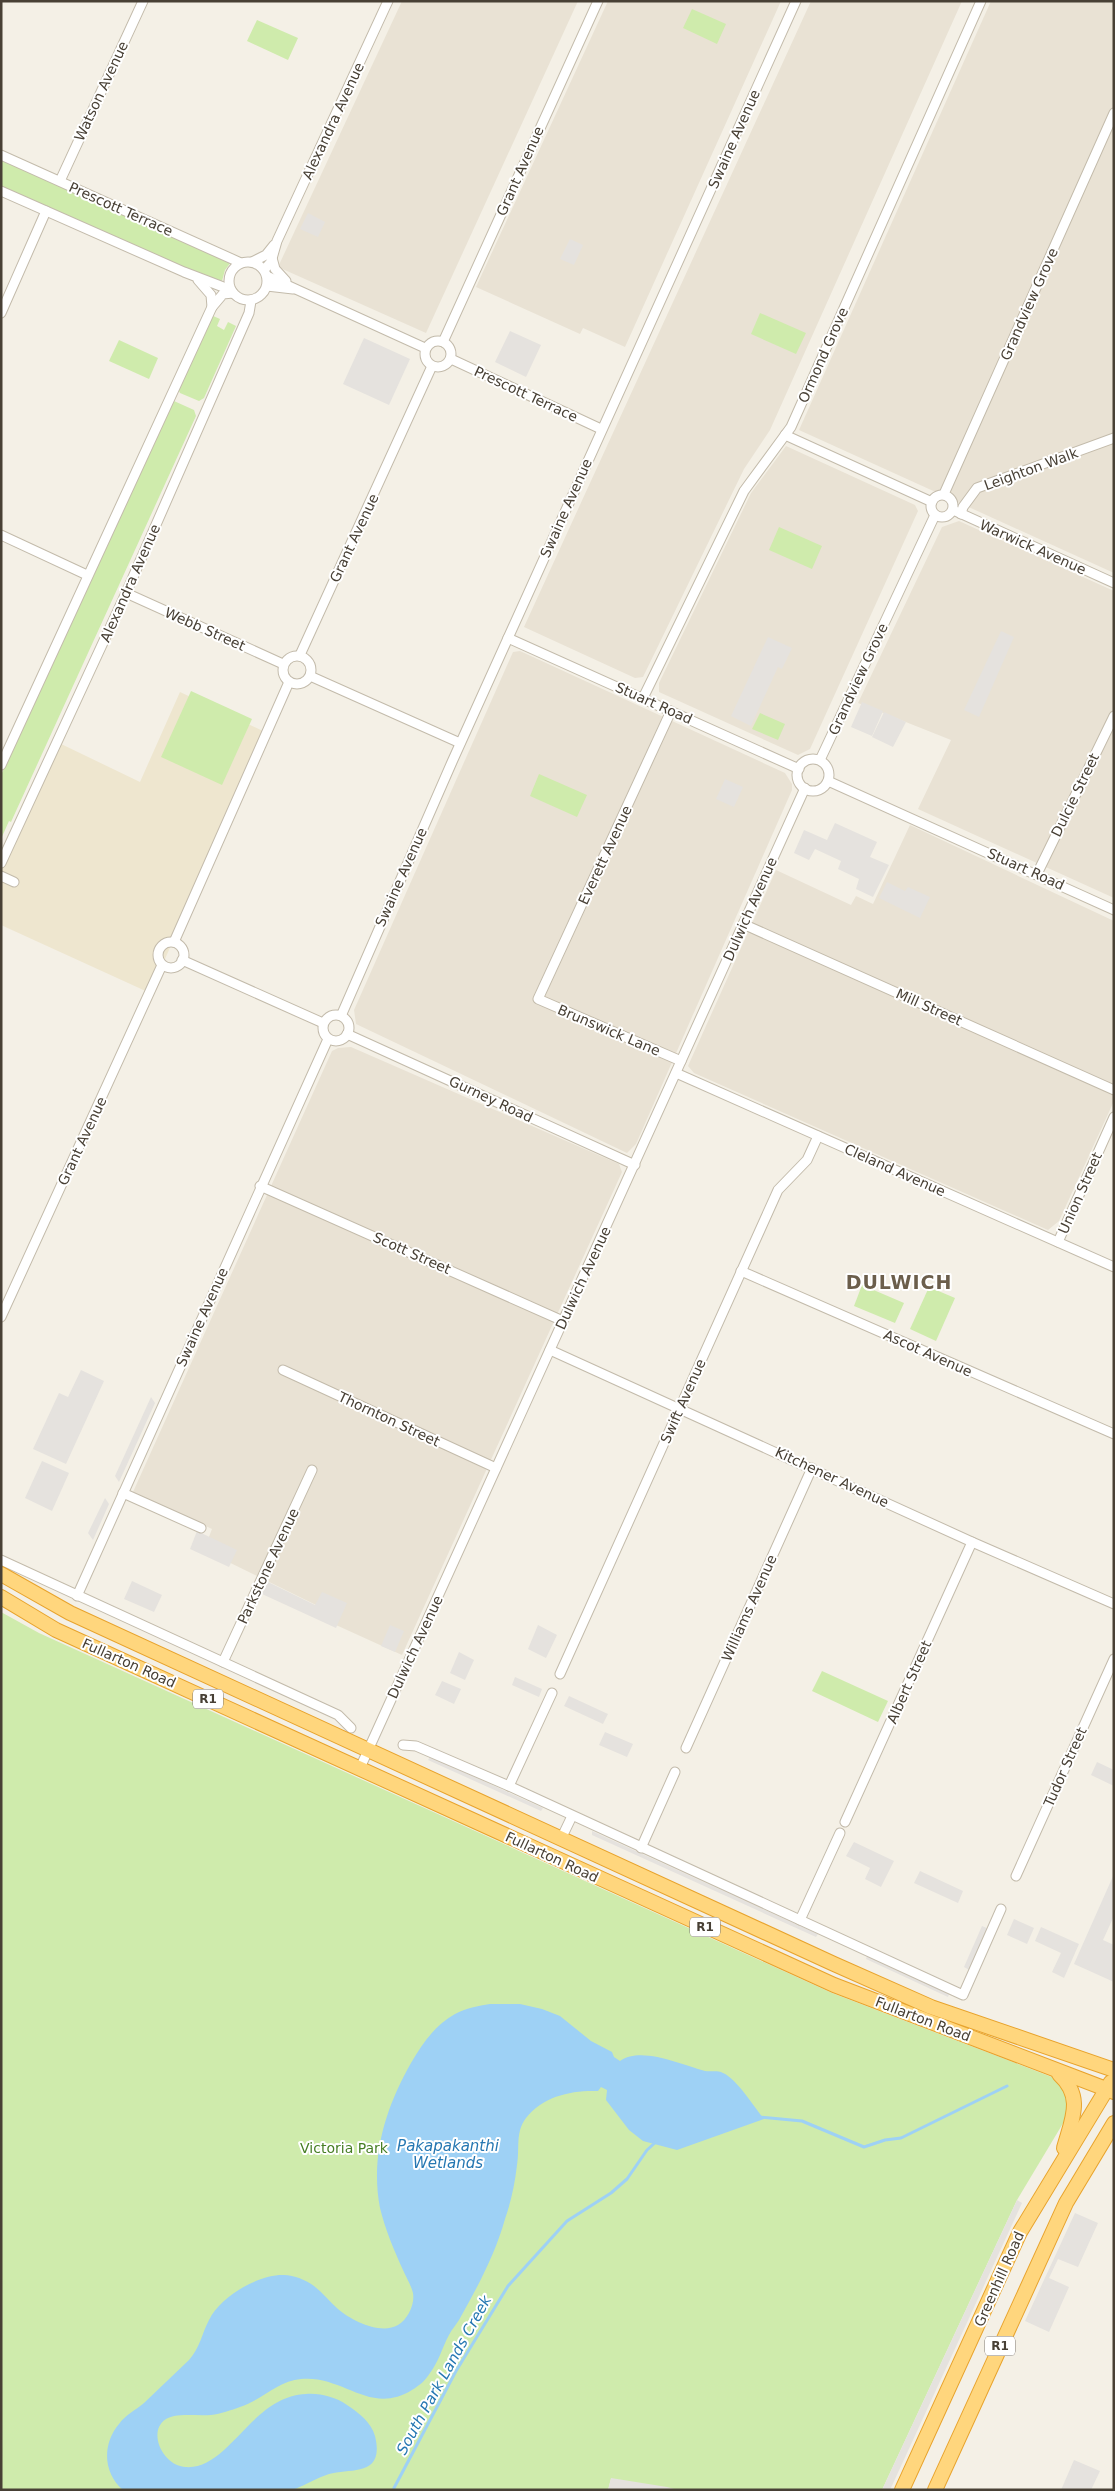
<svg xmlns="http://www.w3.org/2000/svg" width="1115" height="2491" viewBox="0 0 1115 2491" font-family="'DejaVu Sans',sans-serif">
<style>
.residential{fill:#e9e2d4}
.education{fill:#eee6cf}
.green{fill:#cfebac}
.parking{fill:#e5e2de}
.water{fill:#9ed1f5}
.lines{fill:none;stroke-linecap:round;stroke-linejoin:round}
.stream{stroke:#9ed1f5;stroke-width:3}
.minor-casing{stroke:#c3bbab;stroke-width:11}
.trunk-casing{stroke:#e8a32c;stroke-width:16}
.minor{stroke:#fff;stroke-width:9}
.trunk{stroke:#ffd67d;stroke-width:14}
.labels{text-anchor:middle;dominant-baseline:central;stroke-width:4;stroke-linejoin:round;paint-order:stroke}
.shield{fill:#fff;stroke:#7f7972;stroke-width:1}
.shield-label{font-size:12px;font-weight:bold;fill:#484035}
.street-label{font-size:14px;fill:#484035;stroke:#fff}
.park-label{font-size:14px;fill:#467e24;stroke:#fff}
.water-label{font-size:15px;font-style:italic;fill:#2577b2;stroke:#fff}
.district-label{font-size:19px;font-weight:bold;letter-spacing:1px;fill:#6b5e4b;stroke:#fff}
</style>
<rect width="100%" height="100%" fill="#f4f0e6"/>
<g class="residential">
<polygon points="402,1 578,1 426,333 278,267"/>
<polygon points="608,1 781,1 625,347 583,328 580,334 476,287"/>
<polygon points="811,1 962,1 770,430 744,469 643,677 635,678 524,627"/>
<polygon points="991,1 1114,1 1114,573 799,430"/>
<polygon points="786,446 915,505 918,511 810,749 798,755 659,692 659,683 751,493"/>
<polygon points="959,521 1114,591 1114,898 918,809 951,740 858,703 942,527"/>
<polygon points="520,651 785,773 792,784 792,790 636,1144 627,1153 356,1024 354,1010 513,652"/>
<polygon points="910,825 1114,921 1114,1101 1059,1221 1048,1230 694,1073 688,1066 776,870 851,905 856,896 873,904"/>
<polygon points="351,1047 619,1164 622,1172 402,1655 336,1625 316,1605 204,1550 212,1529 133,1492 332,1051 338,1048"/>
</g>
<polygon class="education" points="180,692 265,732 150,993 1,925 1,864 57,742 140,782"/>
<g class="green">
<polygon points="692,9 726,24 717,44 683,28"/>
<polygon points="257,20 298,38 288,60 247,41"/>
<polygon points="1,159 231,262 225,270 222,281 167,262 1,186"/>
<polygon points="760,313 806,333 796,354 751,334"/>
<polygon points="211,315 220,319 217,326 224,330 228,322 236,326 204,398 199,401 180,393 178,389"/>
<polygon points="119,340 158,358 149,379 109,361"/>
<polygon points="174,401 194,410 196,416 11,822 9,821 1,839 1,775"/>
<polygon points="779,527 822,546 812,569 769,550"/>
<polygon points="191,691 252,719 222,785 161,757"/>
<polygon points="760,713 785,724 778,740 752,729"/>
<polygon points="539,774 587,795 577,817 530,796"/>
<polygon points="862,1285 904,1303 895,1323 854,1306"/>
<polygon points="929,1287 955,1298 936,1341 910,1329"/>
<path d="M1,1612L39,1633L832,1993L1057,2079C1070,2095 1071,2100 1065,2120L1017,2200L882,2490H678L611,2479L608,2490H1Z"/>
<polygon points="822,1671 888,1701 878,1722 812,1691"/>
</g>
<g class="parking">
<polygon points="308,213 325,222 318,237 300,229"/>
<polygon points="570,239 583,245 574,265 560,259"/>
<polygon points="510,331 541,345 526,377 495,362"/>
<polygon points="364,338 410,359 389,405 343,384"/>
<polygon points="1001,631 1014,637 979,717 964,710"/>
<polygon points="768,637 792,648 782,669 778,667 751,726 731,716"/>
<polygon points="862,702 883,711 872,736 851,727"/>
<polygon points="884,712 906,722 893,747 872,737"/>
<polygon points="725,779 743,787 734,807 716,799"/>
<polygon points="835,823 877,842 870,857 889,865 873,897 856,889 859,879 838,869 841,861 815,849 809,860 794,853 804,830 827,840"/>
<polygon points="887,882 905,891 908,887 930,897 920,918 879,898"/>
<polygon points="81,1370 104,1381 66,1464 33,1449 59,1393 68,1397"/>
<polygon points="151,1397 155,1403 119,1482 115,1476"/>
<polygon points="42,1461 69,1473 52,1511 25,1498"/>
<polygon points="105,1498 109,1504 93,1540 88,1533"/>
<polygon points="197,1531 237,1550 229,1567 190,1549"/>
<polygon points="132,1581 162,1595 154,1612 124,1599"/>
<polygon points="268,1582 315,1605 322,1592 347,1603 336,1628 262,1594"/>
<polygon points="390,1625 404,1631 395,1652 381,1646"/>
<polygon points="538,1625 557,1635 546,1658 528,1649"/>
<polygon points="459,1652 474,1660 465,1680 450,1673"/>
<polygon points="515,1677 542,1689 539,1697 512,1685"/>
<polygon points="442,1681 461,1689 454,1704 435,1695"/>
<polygon points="569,1696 608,1714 603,1724 564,1706"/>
<polygon points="605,1732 633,1744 627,1757 599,1745"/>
<polygon points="430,1757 543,1808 541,1811 428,1760"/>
<polygon points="1097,1762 1114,1770 1114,1786 1091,1775"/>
<polygon points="592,1831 818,1934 816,1937 592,1835"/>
<polygon points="854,1842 894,1861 881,1887 865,1879 870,1868 846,1856"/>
<polygon points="920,1871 963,1891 958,1903 914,1883"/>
<polygon points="1114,1874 1114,1916 1103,1940 1114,1945 1114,1982 1074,1964"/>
<polygon points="1014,1919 1034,1928 1027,1944 1007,1935"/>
<polygon points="982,1926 989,1929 971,1971 964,1967"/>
<polygon points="1041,1927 1079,1944 1064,1978 1052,1972 1061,1953 1035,1941"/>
<polygon points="867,1956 949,1994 948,1997 866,1959"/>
<polygon points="1017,2200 1022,2203 890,2490 882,2490"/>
<polygon points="1075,2213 1098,2223 1078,2267 1058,2259 1049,2278 1069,2287 1049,2332 1025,2321"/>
<polygon points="1074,2460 1100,2471 1091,2490 1061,2490"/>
<polygon points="611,2478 667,2487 678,2490 608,2490"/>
</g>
<path class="water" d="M490,2004H520L542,2009L560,2016L591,2041L612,2052L614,2057L620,2061C642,2046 681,2065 705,2071C710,2072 718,2070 723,2073C737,2079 754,2107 764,2119L677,2150L643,2141L629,2130L606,2100L607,2090L601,2087L598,2091C572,2090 543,2096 526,2118C515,2132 520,2149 517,2165C515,2183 511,2202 505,2219C495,2255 477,2288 459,2320C456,2325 452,2329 449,2335C442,2348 439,2361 430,2373C425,2381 420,2385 412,2390C370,2416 344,2375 301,2379C278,2381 262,2400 240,2407C231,2410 221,2414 211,2415C199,2416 186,2414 174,2416C144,2422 159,2465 185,2467C229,2471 251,2396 306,2394C321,2393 335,2397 347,2405C359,2413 371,2422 375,2436C385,2477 351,2468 329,2474C316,2478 306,2485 295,2489C283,2491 265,2490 252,2490C209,2490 166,2490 123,2490C103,2473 102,2444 119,2424C125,2415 136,2410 144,2403C159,2389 174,2374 189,2360C200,2348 202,2333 209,2320C220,2297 258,2274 284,2275C294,2275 306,2280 314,2286C323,2293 330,2302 338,2309C352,2321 381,2335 398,2325C408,2319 415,2304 413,2293C411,2285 406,2277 403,2270C394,2250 385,2229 380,2208C370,2156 386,2107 411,2063C422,2044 435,2025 455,2014C466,2008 478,2006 490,2004Z"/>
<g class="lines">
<g class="stream">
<polyline points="759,2117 802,2121 864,2147 885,2140 901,2138 1007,2086"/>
<polyline points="394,2488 456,2371 508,2286 567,2221 611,2193 627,2179 647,2150 657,2141"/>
</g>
<defs>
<g id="minor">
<polyline points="1,155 241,263"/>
<polyline points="60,181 143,1"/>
<polyline points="1,191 184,272 231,290"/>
<polyline points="272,258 275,269 286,281"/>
<circle cx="248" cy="281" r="19"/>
<polyline points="252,262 266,255 274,245"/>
<polyline points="264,270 271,262 277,241 388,1"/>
<polyline points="267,276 425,348"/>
<polyline points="198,280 211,295 212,307"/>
<polyline points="267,286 293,289"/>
<polyline points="1,313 46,211"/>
<circle cx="438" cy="354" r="13"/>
<polyline points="443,342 598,1"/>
<polyline points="451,359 601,429"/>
<polyline points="785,435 932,502"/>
<polyline points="944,494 1114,113"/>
<circle cx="942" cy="506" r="11"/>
<polyline points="953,510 1114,583"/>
<polyline points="961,514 963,507 977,488 1114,438"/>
<polyline points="1,535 87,575"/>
<polyline points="126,593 283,664"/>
<polyline points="508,638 799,769"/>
<polyline points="300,655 432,366"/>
<circle cx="297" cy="670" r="14"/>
<polyline points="310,676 460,743"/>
<polyline points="643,698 744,491 791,427 981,1"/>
<polyline points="671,711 538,999 681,1061"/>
<circle cx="813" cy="775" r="16"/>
<polyline points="820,760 935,515"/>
<polyline points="1,765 212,307 223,294 233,293"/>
<polyline points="828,781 1114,910"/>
<polyline points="1,863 126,593 249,313 251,301"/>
<polyline points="1037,874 1114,716"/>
<polyline points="1,876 14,882"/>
<polyline points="743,924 1114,1090"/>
<circle cx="171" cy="955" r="13"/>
<polyline points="174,942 289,682"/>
<polyline points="182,960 323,1023"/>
<circle cx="336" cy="1028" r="13"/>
<polyline points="341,1016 452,762 796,1"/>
<polyline points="347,1034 635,1165"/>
<polyline points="676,1073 1114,1267"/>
<polyline points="260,1186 563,1321"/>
<polyline points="1058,1242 1114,1117"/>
<polyline points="741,1271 1114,1434"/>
<polyline points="1,1317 162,965"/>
<polyline points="550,1350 972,1542 1114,1604"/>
<polyline points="283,1370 496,1468"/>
<polyline points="123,1493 201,1528"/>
<polyline points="1,1560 338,1715 351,1728"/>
<polyline points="77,1596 328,1039"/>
<polyline points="223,1662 312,1470"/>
<polyline points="560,1674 778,1190 807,1160 818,1136"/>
<polyline points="403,1745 416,1746 509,1786 963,1995 1001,1909"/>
<polyline points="686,1748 812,1468"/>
<polyline points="360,1768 805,788"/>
<polyline points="509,1786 552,1693"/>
<polyline points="845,1822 972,1542"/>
<polyline points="561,1839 572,1816"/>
<polyline points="641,1848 675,1772"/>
<polyline points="1016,1876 1114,1659"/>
<polyline points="800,1920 840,1833"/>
</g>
<g id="trunk">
<polyline points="1,1574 70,1613 834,1964 931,2007 1114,2070"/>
<polyline points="1,1597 56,1630 834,1985 1114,2092"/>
<path d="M1059,2074C1084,2097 1072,2119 1064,2148"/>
<polyline points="902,2490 1020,2232 1111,2082"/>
<polyline points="935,2490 1066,2203 1114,2123"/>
</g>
</defs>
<use href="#minor" class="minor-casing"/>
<use href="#trunk" class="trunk-casing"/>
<use href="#minor" class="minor"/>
<use href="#trunk" class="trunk"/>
</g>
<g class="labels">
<g class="shield">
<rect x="193" y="1689.5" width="30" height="19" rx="4"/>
<rect x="690" y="1917.5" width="30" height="19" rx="4"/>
<rect x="985" y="2336.5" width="30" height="19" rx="4"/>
</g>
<g class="shield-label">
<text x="208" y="1699">R1</text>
<text x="705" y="1927">R1</text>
<text x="1000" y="2346">R1</text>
</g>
<g class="street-label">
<text transform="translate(101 91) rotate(-65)">Watson Avenue</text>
<text transform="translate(333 121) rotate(-65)">Alexandra Avenue</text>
<text transform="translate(734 139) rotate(-66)">Swaine Avenue</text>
<text transform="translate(520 171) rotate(-66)">Grant Avenue</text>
<text transform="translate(121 209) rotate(24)">Prescott Terrace</text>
<text transform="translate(1029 304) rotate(-66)">Grandview Grove</text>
<text transform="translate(823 355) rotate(-66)">Ormond Grove</text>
<text transform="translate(526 394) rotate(25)">Prescott Terrace</text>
<text transform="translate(1031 469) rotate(-20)">Leighton Walk</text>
<text transform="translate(566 508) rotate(-66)">Swaine Avenue</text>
<text transform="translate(354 538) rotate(-65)">Grant Avenue</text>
<text transform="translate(1033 547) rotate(24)">Warwick Avenue</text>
<text transform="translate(130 583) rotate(-66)">Alexandra Avenue</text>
<text transform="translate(205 629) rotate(24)">Webb Street</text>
<text transform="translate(858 679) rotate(-65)">Grandview Grove</text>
<text transform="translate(654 703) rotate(24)">Stuart Road</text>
<text transform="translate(1075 795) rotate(-64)">Dulcie Street</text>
<text transform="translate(605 855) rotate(-65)">Everett Avenue</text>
<text transform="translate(1026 869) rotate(24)">Stuart Road</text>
<text transform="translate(401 877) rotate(-66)">Swaine Avenue</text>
<text transform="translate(750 909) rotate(-66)">Dulwich Avenue</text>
<text transform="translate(929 1007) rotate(24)">Mill Street</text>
<text transform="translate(609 1030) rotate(23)">Brunswick Lane</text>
<text transform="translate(491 1099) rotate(25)">Gurney Road</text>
<text transform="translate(82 1141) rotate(-65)">Grant Avenue</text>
<text transform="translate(895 1170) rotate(24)">Cleland Avenue</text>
<text transform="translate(1080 1193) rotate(-66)">Union Street</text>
<text transform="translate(412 1253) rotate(24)">Scott Street</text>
<text transform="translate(583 1278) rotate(-65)">Dulwich Avenue</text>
<text transform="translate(202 1317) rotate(-66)">Swaine Avenue</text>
<text transform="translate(928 1353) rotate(24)">Ascot Avenue</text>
<text transform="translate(683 1401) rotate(-66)">Swift Avenue</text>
<text transform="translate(389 1419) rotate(25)">Thornton Street</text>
<text transform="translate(832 1477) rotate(25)">Kitchener Avenue</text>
<text transform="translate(268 1566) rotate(-65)">Parkstone Avenue</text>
<text transform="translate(749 1608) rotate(-66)">Williams Avenue</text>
<text transform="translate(415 1647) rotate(-65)">Dulwich Avenue</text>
<text transform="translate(129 1663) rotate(24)">Fullarton Road</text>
<text transform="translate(909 1682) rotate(-66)">Albert Street</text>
<text transform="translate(1065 1767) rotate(-66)">Tudor Street</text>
<text transform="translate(552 1857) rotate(25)">Fullarton Road</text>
<text transform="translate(923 2019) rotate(21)">Fullarton Road</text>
<text transform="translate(999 2279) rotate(-66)">Greenhill Road</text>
</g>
<g class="park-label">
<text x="344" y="2148">Victoria Park</text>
</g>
<g class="water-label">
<text x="448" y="2146">Pakapakanthi<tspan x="448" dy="17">Wetlands</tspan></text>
<text transform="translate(444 2375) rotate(-61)">South Park Lands Creek</text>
</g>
<g class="district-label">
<text x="899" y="1282">DULWICH</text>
</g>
</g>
<rect width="1115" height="2491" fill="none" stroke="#484035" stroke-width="5"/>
</svg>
